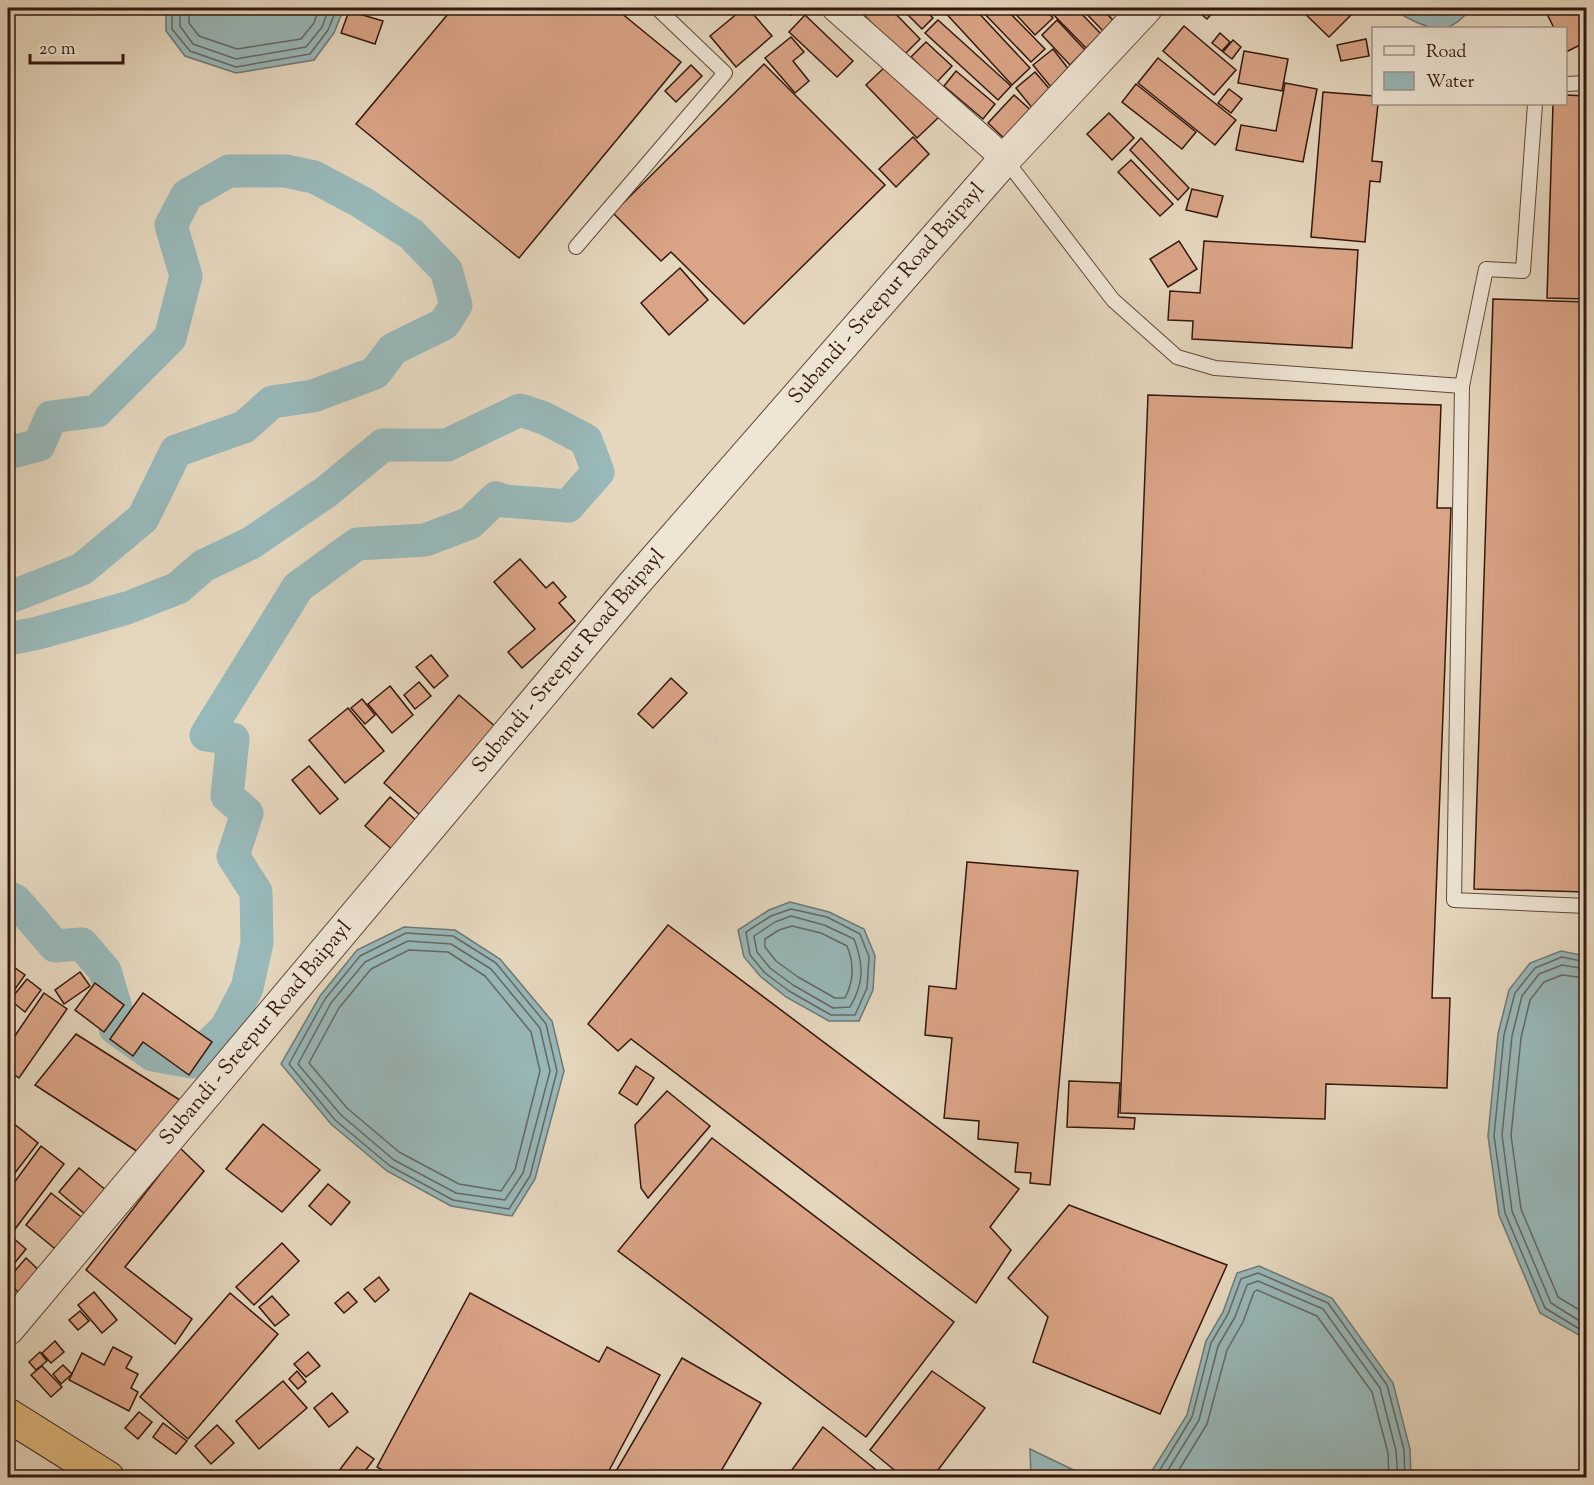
<svg xmlns="http://www.w3.org/2000/svg" width="1594" height="1485" viewBox="0 0 1594 1485" font-family="'Sorts Mill Goudy',serif">
<style>
.water{fill:#98b8b9;stroke:#707874;stroke-width:1.5}
.lines{fill:none;stroke-linecap:round;stroke-linejoin:round}
.shore{stroke:#666863;stroke-width:1.5}
.canal{stroke:#98b8b9;stroke-width:33}
.building{fill:#daa486;stroke:#34170d;stroke-width:1.5}
.service-casing{stroke:#604739;stroke-width:16}
.minor-casing{stroke:#604739;stroke-width:28}
.tertiary-casing{stroke:#604739;stroke-width:34}
.trunk-casing{stroke:#34170d;stroke-width:35}
.service{stroke:#eee5d5;stroke-width:14}
.minor{stroke:#eee5d5;stroke-width:26}
.tertiary{stroke:#eee5d5;stroke-width:32}
.trunk{stroke:#e2bc7f;stroke-width:33}
.labels{text-anchor:middle;dominant-baseline:central;stroke-width:6;stroke-linejoin:round;paint-order:stroke}
.street-label{font-size:21px;fill:#34170d;stroke:#eee5d5}
</style>
<rect width="100%" height="100%" fill="#e5d7be"/>
<filter id="stains"><feTurbulence type="fractalNoise" baseFrequency=".00333" numOctaves="4"/><feColorMatrix values="0 0 0 0 .2 0 0 0 0 .09 0 0 0 0 .02 0 0 0 .5 -.17"/></filter>
<radialGradient id="worn" r=".72"><stop offset=".6" stop-color="#630" stop-opacity="0"/><stop offset="1" stop-color="#630" stop-opacity=".3"/></radialGradient>
<g class="water">
<polygon points="166,8 344,8 334,33 314,60 236,73 185,56 166,31"/>
<path d="M1395,8H1471C1454,30 1440,34 1414,21C1406,17 1400,15 1395,8Z"/>
<polygon points="790,902 829,912 864,929 875,956 873,990 859,1021 829,1021 786,997 761,977 744,957 738,930 769,910"/>
<polygon points="404,927 455,930 500,959 552,1021 564,1071 535,1179 512,1216 451,1206 387,1171 331,1124 281,1064 320,996 357,950"/>
<polygon points="1561,951 1586,956 1586,1339 1540,1313 1499,1215 1488,1136 1498,1034 1509,990 1530,963"/>
<polygon points="1259,1266 1332,1298 1393,1383 1410,1449 1411,1477 1148,1477 1187,1415 1206,1341 1223,1312 1237,1273"/>
<polygon points="1030,1449 1088,1477 1031,1477"/>
</g>
<g class="lines">
<g class="shore">
<polyline points="172,8 172,29 190,51 236,67 310,54 328,30 337,8"/>
<polyline points="180,8 180,26 193,44 236,59 306,47 322,27 329,8"/>
<polyline points="189,8 189,23 199,36 237,49 301,39 314,23 319,8"/>
<polygon points="791,909 827,917 860,934 869,957 867,988 855,1015 831,1015 789,991 765,973 750,955 746,932 771,916"/>
<path d="M791,916L824,925L854,939C864,965 864,983 850,1007L833,1008L793,985L770,968L757,952L754,936L775,922Z"/>
<path d="M792,926L821,933L847,946C854,963 854,981 845,998H835L798,977L776,961L765,947V939L779,930Z"/>
<polygon points="406,933 453,936 496,963 546,1024 557,1071 530,1176 509,1209 453,1200 390,1166 335,1120 289,1064 325,999 360,956"/>
<polygon points="408,941 451,944 491,969 540,1028 550,1071 523,1173 505,1200 456,1193 394,1160 341,1115 298,1064 331,1003 365,962"/>
<polygon points="409,950 448,952 485,976 531,1032 540,1071 515,1170 501,1191 459,1184 399,1152 347,1108 309,1063 339,1008 371,969"/>
<polyline points="1586,962 1562,957 1535,968 1515,993 1504,1035 1494,1136 1505,1213 1545,1308 1586,1333"/>
<polyline points="1586,969 1562,965 1539,974 1522,996 1512,1036 1502,1135 1512,1211 1551,1303 1586,1325"/>
<polyline points="1586,978 1562,975 1544,982 1530,1000 1521,1038 1511,1135 1521,1209 1558,1297 1586,1314"/>
<polyline points="1155,1478 1192,1417 1211,1343 1228,1314 1241,1279 1258,1273 1328,1303 1387,1385 1404,1450 1405,1478"/>
<polyline points="1163,1478 1199,1420 1218,1346 1235,1317 1247,1285 1258,1281 1323,1309 1380,1388 1396,1451 1398,1478"/>
<polyline points="1174,1478 1207,1424 1227,1350 1243,1322 1254,1292 1257,1290 1317,1316 1372,1392 1388,1453 1389,1478"/>
</g>
<g class="canal">
<polyline points="8,453 39,445 51,417 97,411 170,338 186,276 171,225 187,195 229,171 286,171 314,177 361,202 411,234 446,270 456,305 444,324 393,349 375,373 313,396 272,402 244,427 176,451 143,518 82,569 8,598"/>
<polyline points="8,639 38,633 127,608 178,588 203,566 251,543 326,492 383,445 447,445 520,410 544,418 586,440 598,472 568,506 505,501 496,498 470,523 425,540 357,544 298,587 206,735 233,739 227,796 247,813 233,856 256,892 257,943 247,988 226,1028 192,1062 153,1055 115,1028 116,1008 105,971 82,944 55,946 16,901 8,897"/>
</g>
</g>
<g class="building">
<polygon points="453,8 615,8 681,62 519,258 356,124"/>
<polygon points="744,8 748,8 772,36 736,67 710,36"/>
<polygon points="785,8 801,8 791,15"/>
<polygon points="872,8 890,8 920,39 903,56 864,15"/>
<polygon points="901,8 923,8 933,18 922,29"/>
<polygon points="941,8 974,8 1030,68 1012,85"/>
<polygon points="979,8 1005,8 1045,49 1031,62"/>
<polygon points="1010,8 1044,8 1053,18 1035,35"/>
<polygon points="1047,8 1076,8 1101,34 1086,48"/>
<polygon points="1081,8 1101,8 1114,21 1103,31"/>
<polygon points="1104,8 1120,8 1112,15"/>
<polygon points="1194,8 1217,8 1207,19"/>
<polygon points="1299,8 1358,8 1329,37"/>
<polygon points="1544,8 1586,8 1586,42 1566,52 1566,28 1554,28"/>
<polygon points="349,11 383,21 375,44 341,33"/>
<polygon points="805,15 853,61 837,77 789,32"/>
<polygon points="938,20 1011,86 998,100 925,33"/>
<polygon points="1057,20 1085,50 1070,65 1042,35"/>
<polygon points="1184,26 1236,70 1214,95 1163,51"/>
<polygon points="1220,33 1230,42 1222,51 1212,43"/>
<polygon points="791,37 804,52 793,61 809,81 795,93 765,58"/>
<polygon points="1366,39 1369,56 1341,61 1337,45"/>
<polygon points="1233,40 1241,47 1232,59 1223,52"/>
<polygon points="926,42 952,66 937,82 911,57"/>
<polygon points="1053,49 1070,71 1051,87 1033,65"/>
<polygon points="1244,51 1288,59 1282,91 1238,83"/>
<polygon points="1158,58 1236,120 1215,145 1138,83"/>
<polygon points="764,64 885,185 744,324 671,252 661,261 613,213"/>
<polygon points="888,64 939,117 917,138 866,85"/>
<polygon points="691,65 702,76 676,102 665,91"/>
<polygon points="956,71 995,104 983,119 944,86"/>
<polygon points="1035,72 1053,93 1033,109 1016,88"/>
<polygon points="1285,83 1317,89 1303,162 1236,150 1241,125 1276,131"/>
<polygon points="1136,84 1196,132 1182,149 1122,102"/>
<polygon points="1229,89 1242,99 1231,113 1218,103"/>
<polygon points="1323,92 1374,96 1374,104 1378,104 1372,161 1382,162 1380,182 1370,181 1365,242 1311,237"/>
<polygon points="1014,95 1036,115 1009,143 988,123"/>
<polygon points="1566,95 1586,96 1586,299 1547,298 1553,104 1566,104"/>
<polygon points="1109,113 1134,138 1112,160 1087,134"/>
<polygon points="913,137 929,154 896,187 879,169"/>
<polygon points="1141,138 1189,188 1178,200 1130,150"/>
<polygon points="1131,160 1173,204 1160,216 1118,172"/>
<polygon points="1192,189 1223,196 1217,217 1186,210"/>
<polygon points="1179,241 1197,269 1168,287 1150,259"/>
<polygon points="1204,241 1358,250 1352,348 1192,339 1193,321 1168,320 1170,291 1200,293"/>
<polygon points="680,268 708,300 669,335 641,303"/>
<polygon points="1493,299 1586,302 1586,892 1474,889"/>
<polygon points="1148,395 1441,405 1437,508 1451,508 1432,998 1450,998 1447,1088 1326,1084 1325,1119 1120,1113"/>
<polygon points="520,559 546,588 553,582 566,597 559,603 575,621 522,668 508,652 535,629 494,582"/>
<polygon points="431,655 448,676 434,688 416,667"/>
<polygon points="671,678 687,693 653,728 638,714"/>
<polygon points="419,682 431,696 415,709 404,695"/>
<polygon points="390,686 413,715 392,733 368,704"/>
<polygon points="459,695 497,728 421,816 384,783"/>
<polygon points="362,699 375,715 365,724 351,708"/>
<polygon points="348,708 384,751 345,783 309,740"/>
<polygon points="309,766 338,799 320,814 292,780"/>
<polygon points="390,797 419,823 394,851 365,826"/>
<polygon points="967,862 1078,871 1050,1185 1030,1183 1031,1173 1015,1172 1018,1143 978,1139 979,1121 944,1118 952,1038 925,1035 929,986 956,989"/>
<polygon points="668,925 1019,1189 990,1227 1011,1250 976,1303 631,1039 618,1051 588,1024"/>
<polygon points="11,965 25,975 8,999 8,969"/>
<polygon points="80,972 90,986 64,1004 55,990"/>
<polygon points="27,979 41,990 25,1012 10,1000"/>
<polygon points="95,983 124,1005 104,1032 75,1010"/>
<polygon points="44,993 67,1009 19,1078 8,1070 8,1046"/>
<polygon points="143,993 212,1042 189,1075 143,1042 133,1056 110,1039"/>
<polygon points="76,1034 183,1102 138,1152 35,1085"/>
<polygon points="636,1066 654,1078 637,1105 619,1093"/>
<polygon points="1069,1081 1120,1083 1118,1117 1135,1118 1134,1129 1067,1127"/>
<polygon points="667,1091 710,1126 648,1198 641,1188 635,1125"/>
<polygon points="13,1123 38,1143 8,1182 8,1131"/>
<polygon points="263,1124 320,1170 282,1212 226,1169"/>
<polygon points="712,1138 954,1322 866,1437 618,1251"/>
<polygon points="41,1146 64,1164 12,1233 8,1229 8,1191"/>
<polygon points="180,1148 204,1171 125,1267 192,1319 175,1344 86,1270"/>
<polygon points="79,1168 107,1191 86,1215 59,1192"/>
<polygon points="328,1184 350,1202 331,1225 309,1206"/>
<polygon points="51,1193 85,1220 59,1252 26,1225"/>
<polygon points="1069,1205 1227,1265 1160,1414 1033,1362 1048,1317 1008,1278"/>
<polygon points="12,1237 26,1249 8,1271 8,1243"/>
<polygon points="282,1243 299,1261 254,1305 236,1287"/>
<polygon points="26,1258 44,1275 24,1298 8,1282 8,1279"/>
<polygon points="379,1277 389,1290 375,1302 364,1289"/>
<polygon points="94,1292 117,1320 102,1333 78,1305"/>
<polygon points="348,1292 357,1302 344,1313 335,1303"/>
<polygon points="230,1293 278,1334 188,1439 140,1397"/>
<polygon points="470,1293 599,1362 607,1347 660,1375 605,1478 396,1478 377,1467"/>
<polygon points="272,1296 289,1315 275,1326 259,1307"/>
<polygon points="80,1311 89,1321 78,1330 69,1320"/>
<polygon points="55,1341 64,1352 51,1363 42,1353"/>
<polygon points="113,1347 132,1357 126,1368 138,1374 131,1388 138,1392 129,1411 69,1380 82,1353 104,1365"/>
<polygon points="40,1352 47,1361 36,1370 29,1362"/>
<polygon points="308,1352 320,1366 306,1377 294,1364"/>
<polygon points="682,1358 761,1403 717,1478 612,1478"/>
<polygon points="63,1365 72,1374 61,1384 53,1374"/>
<polygon points="42,1366 62,1387 51,1397 31,1375"/>
<polygon points="297,1371 306,1382 298,1389 289,1379"/>
<polygon points="932,1371 985,1408 932,1478 904,1478 870,1450"/>
<polygon points="283,1381 307,1408 259,1449 236,1421"/>
<polygon points="332,1393 348,1412 329,1427 314,1408"/>
<polygon points="139,1412 152,1422 138,1439 125,1428"/>
<polygon points="163,1423 187,1441 176,1454 153,1437"/>
<polygon points="217,1425 234,1443 211,1464 195,1446"/>
<polygon points="823,1427 886,1478 786,1478"/>
<polygon points="357,1447 374,1459 360,1478 346,1478 338,1472"/>
</g>
<g class="lines">
<defs>
<g id="service">
<polyline points="1566,84 1586,83"/>
<polyline points="1535,104 1523,271 1486,269 1462,386 1454,900 1586,906"/>
<polyline points="1005,159 1113,300 1177,357 1215,368 1462,386"/>
<polyline points="576,247 725,73 657,8"/>
</g>
<polyline id="minor" points="835,8 1005,159"/>
<g id="tertiary">
<path id="s1" d="M8,1329L633,585L1005,159L1146,8"/>
</g>
<polyline id="trunk" points="8,1415 108,1478"/>
</defs>
<use href="#service" class="service-casing"/>
<use href="#minor" class="minor-casing"/>
<use href="#tertiary" class="tertiary-casing"/>
<use href="#trunk" class="trunk-casing"/>
<use href="#service" class="service"/>
<use href="#minor" class="minor"/>
<use href="#tertiary" class="tertiary"/>
<use href="#trunk" class="trunk"/>
</g>
<g class="labels">
<g class="street-label">
<text stroke="none"><textPath href="#s1" startOffset="1358">Subandi - Sreepur Road Baipayl</textPath></text>
<text stroke="none"><textPath href="#s1" startOffset="872">Subandi - Sreepur Road Baipayl</textPath></text>
<text stroke="none"><textPath href="#s1" startOffset="386">Subandi - Sreepur Road Baipayl</textPath></text>
</g>
</g>
<rect width="1594" height="1485" fill="none" stroke="#e5d7be" stroke-width="30"/>
<rect x="9" y="9" width="1576" height="1467" fill="none" stroke="#34170d" stroke-width="3"/>
<rect x="15" y="15" width="1564" height="1455" fill="none" stroke="#34170d" stroke-width="1.5"/>
<rect x="1372" y="27" width="195" height="78" fill="#eee5d5" stroke="#a49385" stroke-width="1.5"/>
<rect x="1384" y="46" width="30" height="9" fill="#eee5d5" stroke="#a49385" stroke-width="1.5"/>
<text x="1426" y="57" font-size="18" fill="#34170d">Road</text>
<rect x="1384" y="72" width="30" height="18" fill="#98b8b9" stroke="#a49385" stroke-width="1.5"/>
<text x="1426" y="87" font-size="18" fill="#34170d">Water</text>
<path d="M30 54v9h93v-9" fill="none" stroke="#34170d" stroke-width="3"/>
<text x="39" y="54" font-size="18" fill="#34170d" stroke="#eee5d5" stroke-width="4.5" paint-order="stroke">20 m</text>
<rect width="100%" height="100%" filter="url(#stains)"/>
<rect width="100%" height="100%" fill="url(#worn)"/>
</svg>
